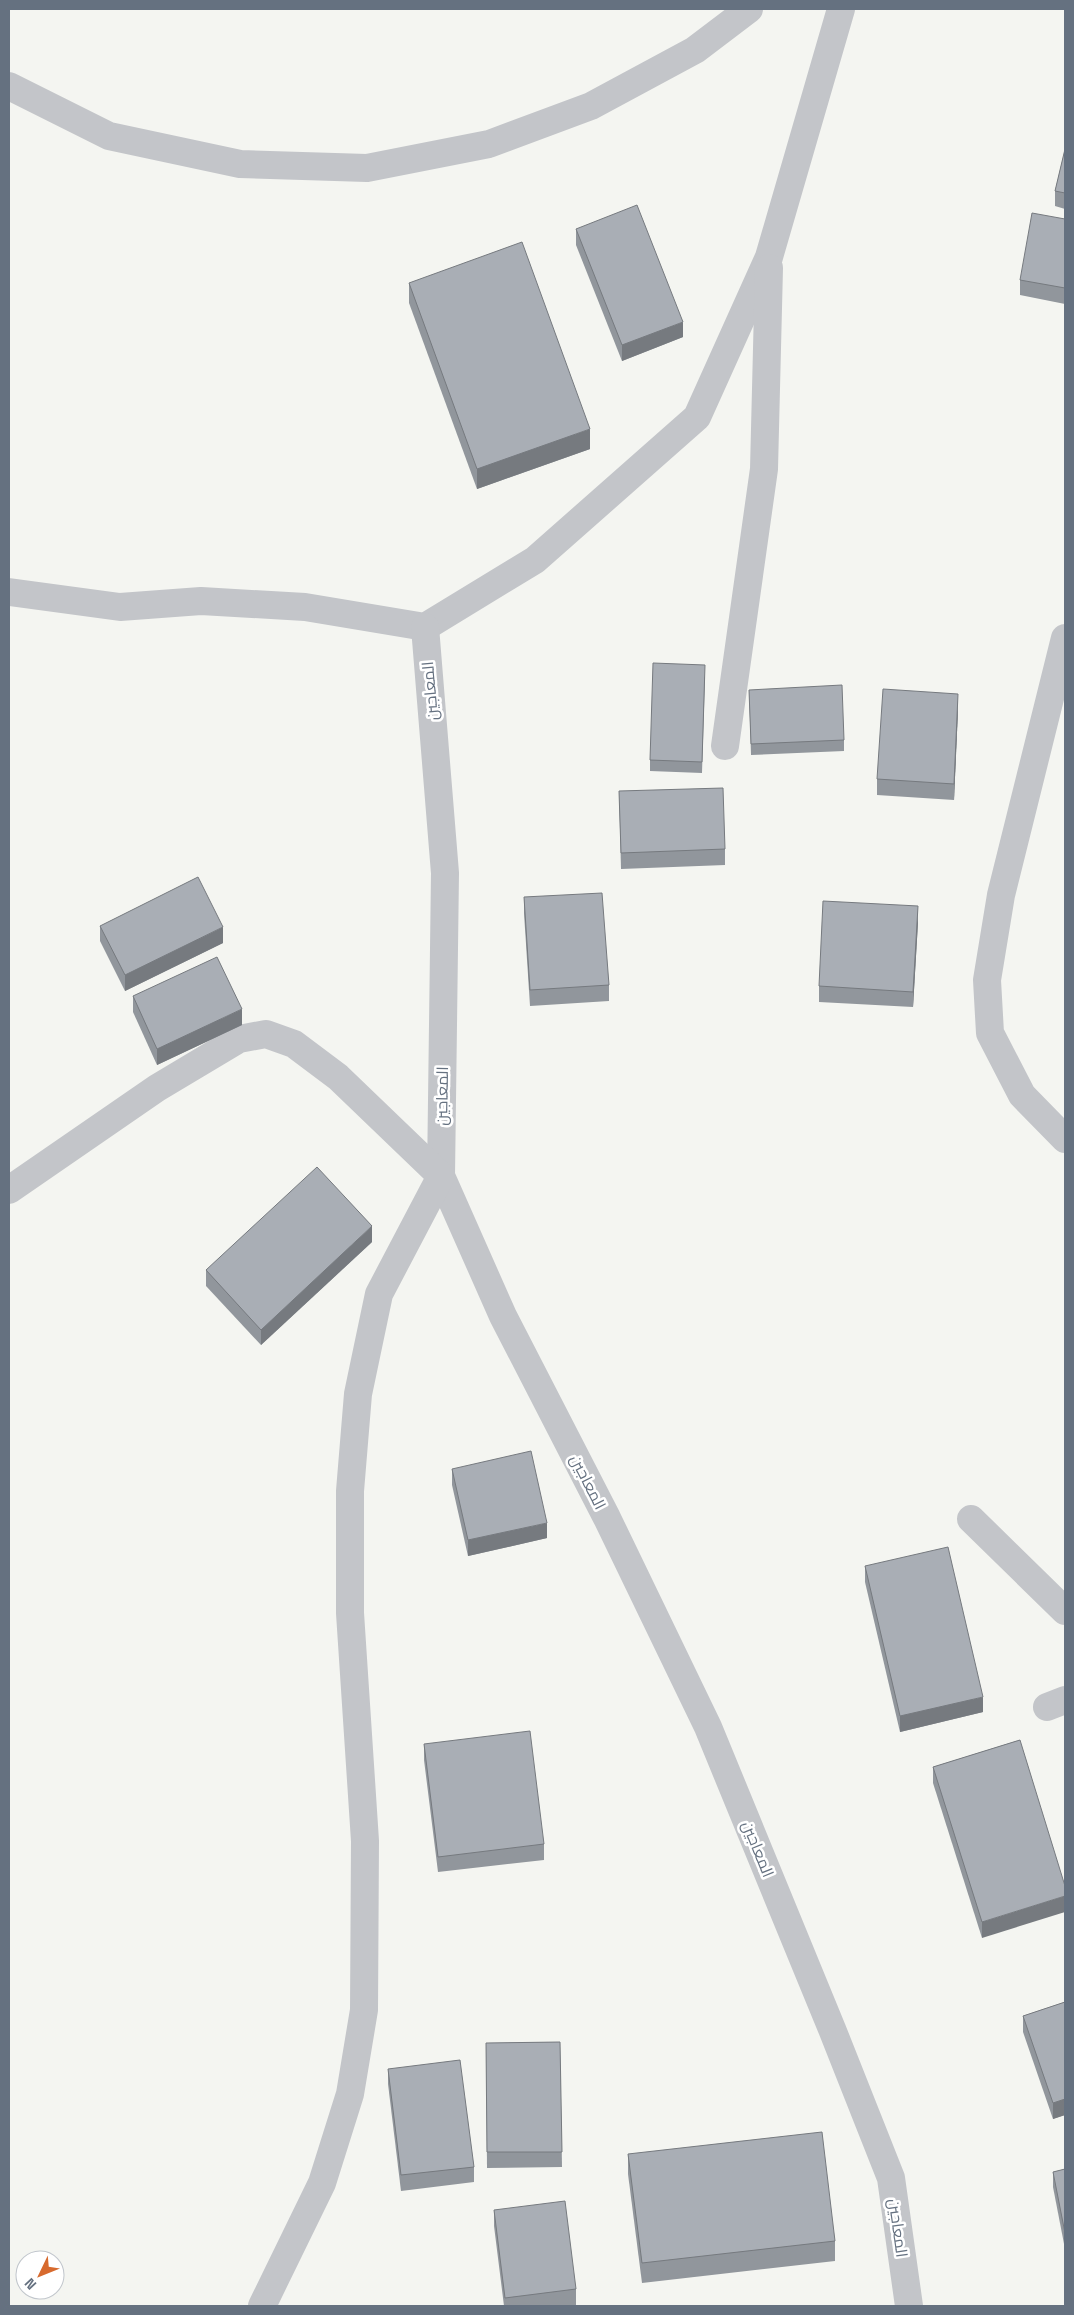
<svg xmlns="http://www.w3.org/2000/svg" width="1074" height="2315" viewBox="0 0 1074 2315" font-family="'Space Grotesk',Cairo,sans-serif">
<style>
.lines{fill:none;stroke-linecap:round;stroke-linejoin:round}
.minor{stroke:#c3c5c9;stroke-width:28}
.wall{fill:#91969c}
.shaded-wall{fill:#767a7f}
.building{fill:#a9aeb5;stroke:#767a7f}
.labels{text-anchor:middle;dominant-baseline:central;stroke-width:5;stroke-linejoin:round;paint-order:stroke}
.street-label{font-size:16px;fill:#657180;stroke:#fff}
</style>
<rect width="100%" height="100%" fill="#f4f5f1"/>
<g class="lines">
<g class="minor">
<polyline points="9,86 109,136 240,164 367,168 489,144 591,106 695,50 749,9"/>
<polyline points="9,592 120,607 201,601 305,607 425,627 535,560 697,417 769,257 841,9"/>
<polyline points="425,627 445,873 441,1176 503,1316 607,1518 708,1727 832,2029 891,2178 909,2306"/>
<polyline points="1065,638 1001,895 987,980 990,1033 1022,1095 1065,1139"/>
<polyline points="725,746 764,469 769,268"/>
<polyline points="9,1190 157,1088 239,1039 266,1034 294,1044 338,1077 441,1176 379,1294 358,1394 350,1491 350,1613 365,1841 364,2010 350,2094 322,2183 262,2306"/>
<polyline points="971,1519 1065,1611"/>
<polyline points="1047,1707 1065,1700"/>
</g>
</g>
<g class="wall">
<polygon points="1065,149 1065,209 1055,206 1055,191"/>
<polygon points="1065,219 1065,304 1020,295 1020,280"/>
<polygon points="576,229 683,337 622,361 576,245"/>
<polygon points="409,283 590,449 477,489 409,303"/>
<polygon points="705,676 702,773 650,771 650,760"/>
<polygon points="749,690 844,740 844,751 751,755"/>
<polygon points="958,710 954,800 877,795 877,779"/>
<polygon points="619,791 725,849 725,865 621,869"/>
<polygon points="524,897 609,985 609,1001 530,1006 524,913"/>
<polygon points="918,922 913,1007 819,1002 819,986"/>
<polygon points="100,926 223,943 125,991 100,941"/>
<polygon points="133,996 242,1025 157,1065 133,1012"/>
<polygon points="372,1242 261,1345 206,1286 206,1270"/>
<polygon points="452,1469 547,1538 468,1556 452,1485"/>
<polygon points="865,1566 983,1712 900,1732 865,1582"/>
<polygon points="1020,1740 982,1938 933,1783 933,1767"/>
<polygon points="424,1744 544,1844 544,1860 438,1872 424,1760"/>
<polygon points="1065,2002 1065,2115 1053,2119 1023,2032 1023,2016"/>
<polygon points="560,2042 562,2167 487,2168 486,2043"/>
<polygon points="388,2069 474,2167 474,2182 401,2191 388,2084"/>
<polygon points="628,2154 835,2241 835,2261 642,2283 628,2174"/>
<polygon points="1065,2169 1065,2249 1053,2187 1053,2172"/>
<polygon points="494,2210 576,2289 576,2305 567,2306 504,2306 494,2226"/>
</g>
<g class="shaded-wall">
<polygon points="683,322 683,337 622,361 622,345"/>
<polygon points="590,429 590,449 477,489 477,469"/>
<polygon points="958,694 958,710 954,800 954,784"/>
<polygon points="918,906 918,922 913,1007 913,992"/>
<polygon points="223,927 223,943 125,991 125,975"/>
<polygon points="242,1009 242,1025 157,1065 157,1049"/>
<polygon points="372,1226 372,1242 261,1345 261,1330"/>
<polygon points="547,1523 547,1538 468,1556 468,1540"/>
<polygon points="983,1697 983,1712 900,1732 900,1716"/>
<polygon points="1065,1896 1065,1912 982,1938 982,1922"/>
<polygon points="1065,2099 1065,2115 1053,2119 1053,2103"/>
</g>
<g class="building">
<polygon points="1065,149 1065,193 1055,191"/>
<polygon points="637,205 683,322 622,345 576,229"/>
<polygon points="1032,213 1065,219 1065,288 1020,280"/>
<polygon points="522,242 590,429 477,469 409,283"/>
<polygon points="653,663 705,665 702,762 650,760"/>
<polygon points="842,685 844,740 751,744 749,690"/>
<polygon points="883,689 958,694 954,784 877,779"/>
<polygon points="723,788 725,849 621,853 619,791"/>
<polygon points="198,877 223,927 125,975 100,926"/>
<polygon points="602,893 609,985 530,990 524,897"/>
<polygon points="823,901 918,906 913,992 819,986"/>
<polygon points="217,957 242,1009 157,1049 133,996"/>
<polygon points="317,1167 372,1226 261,1330 206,1270"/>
<polygon points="531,1451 547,1523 468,1540 452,1469"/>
<polygon points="948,1547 983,1697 900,1716 865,1566"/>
<polygon points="530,1731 544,1844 438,1857 424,1744"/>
<polygon points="1020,1740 1065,1886 1065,1896 982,1922 933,1767"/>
<polygon points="1065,2002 1065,2099 1053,2103 1023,2016"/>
<polygon points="560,2042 562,2152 487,2152 486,2043"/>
<polygon points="460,2060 474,2167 401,2175 388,2069"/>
<polygon points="822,2132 835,2241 642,2263 628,2154"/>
<polygon points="1065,2169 1065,2233 1053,2172"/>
<polygon points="565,2201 576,2289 505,2298 494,2210"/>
</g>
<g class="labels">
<g class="street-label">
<text transform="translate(430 691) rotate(-95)">المعاجين</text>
<text transform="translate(442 1096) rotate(-89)">المعاجين</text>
<text transform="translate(588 1482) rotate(63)">المعاجين</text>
<text transform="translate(758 1849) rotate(68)">المعاجين</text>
<text transform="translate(898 2228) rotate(82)">المعاجين</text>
</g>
</g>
<rect width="1074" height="2315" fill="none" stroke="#657180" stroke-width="20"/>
<g transform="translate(40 2275) rotate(227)"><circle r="24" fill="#ffffff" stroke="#c1c6cc"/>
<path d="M0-4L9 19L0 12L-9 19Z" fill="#d76a2e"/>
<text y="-8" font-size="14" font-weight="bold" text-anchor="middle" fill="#657180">N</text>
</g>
</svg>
